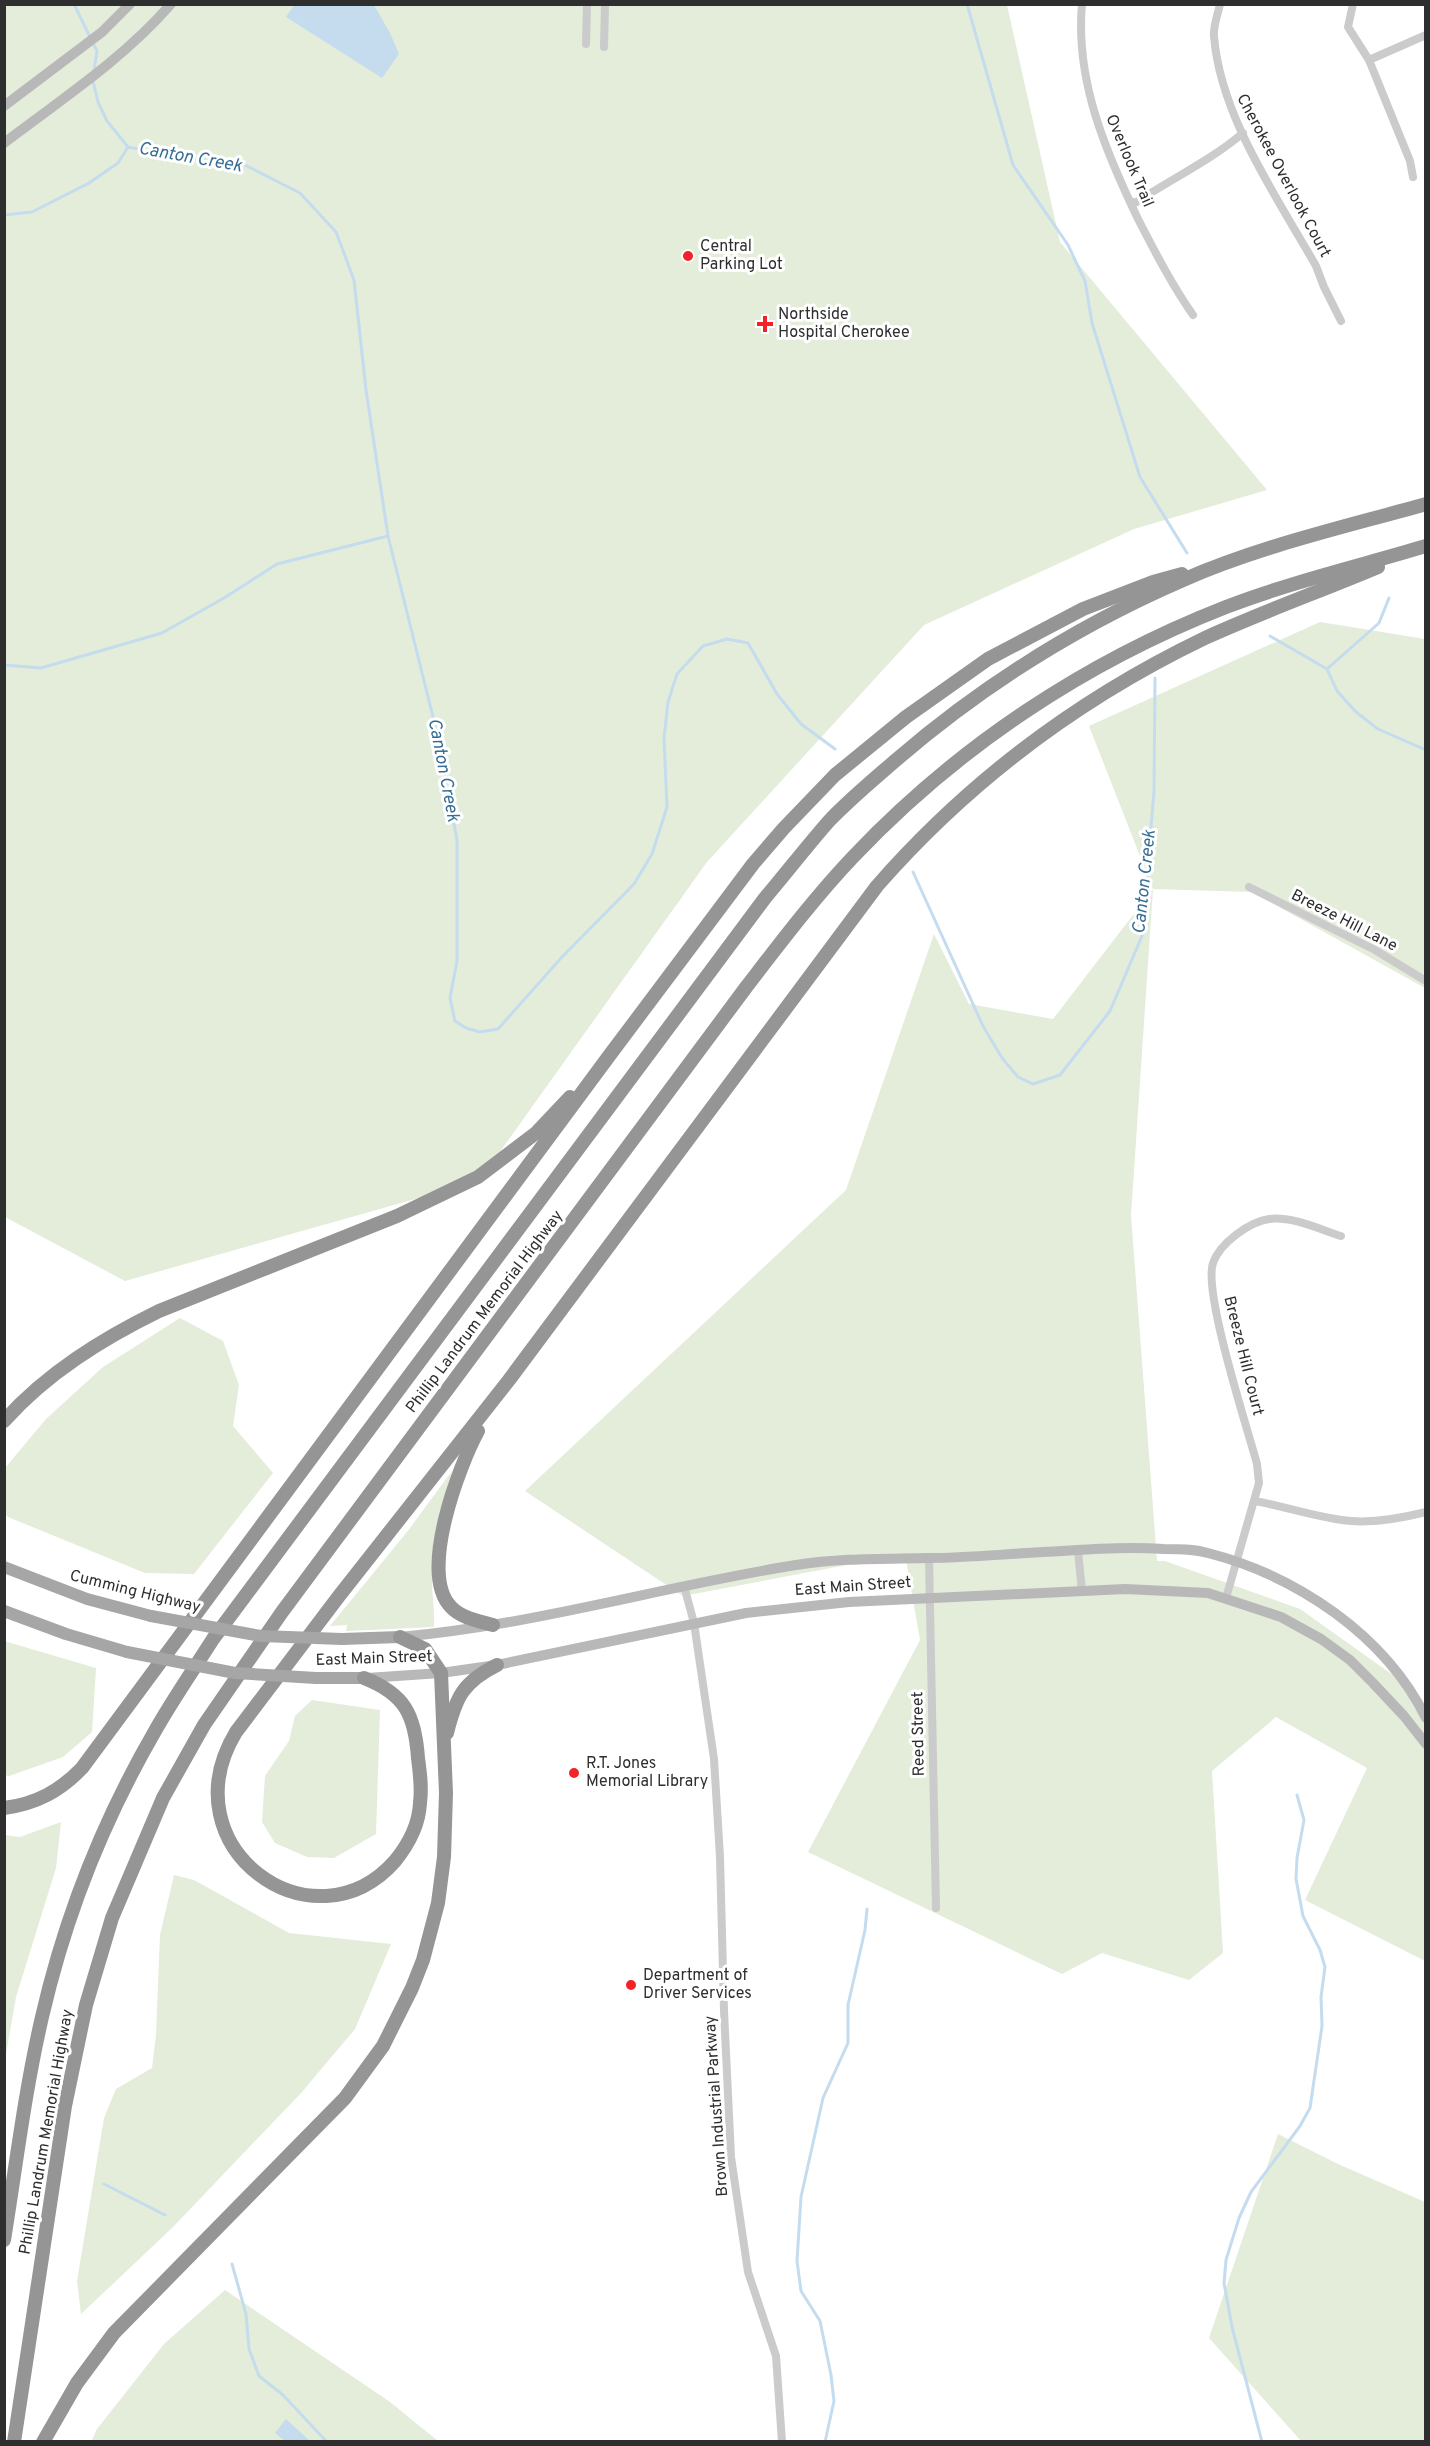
<svg xmlns="http://www.w3.org/2000/svg" width="1430" height="2446" viewBox="0 0 1430 2446" font-family="Overpass,sans-serif">
<style>
.green{fill:#e3edda}
.water{fill:#c4dcee}
.lines{fill:none;stroke-linecap:round;stroke-linejoin:round}
.stream{stroke:#c4dcee;stroke-width:3}
.street{stroke:#cbcbcb;stroke-width:8}
.secondary{stroke:#b8b8b8;stroke-width:10}
.primary{stroke:#a6a6a6;stroke-width:12}
.highway{stroke:#959595;stroke-width:14}
.primary-bridge{stroke:#a6a6a6;stroke-width:12}
.poi-dot{fill:#f32128;stroke:#fff;stroke-width:2}
.labels{text-anchor:middle;dominant-baseline:central;stroke-width:6;stroke-linejoin:round;paint-order:stroke}
.street-label{font-size:16px;fill:#2e2e2e;stroke:#fff}
.poi-label{font-size:16px;fill:#2e2e2e;stroke:#fff;text-anchor:start}
.water-label{font-size:18px;font-style:italic;fill:#356d96;stroke:#fff}
</style>
<rect width="100%" height="100%" fill="#fff"/>
<g class="green">
<polygon points="4,5 1007,5 1060,242 1267,490 1134,529 924,625 707,862 479,1181 125,1281 5,1217"/>
<polygon points="1320,622 1425,639 1425,988 1252,892 1153,889 1131,1215 1157,1561 1165,1561 1300,1609 1414,1690 1426,1710 1425,1961 1305,1900 1367,1768 1276,1717 1212,1771 1223,1953 1189,1980 1102,1953 1062,1974 808,1852 920,1640 905,1554 683,1596 525,1491 846,1190 934,934 969,1004 1053,1019 1153,889 1089,726"/>
<polygon points="180,1318 223,1341 239,1385 233,1426 273,1473 194,1574 145,1573 8,1517 5,1514 5,1468 46,1419 103,1367"/>
<path d="M452,1471C441,1507 432,1542 432,1580C432,1596 435,1611 434,1627L346,1631L347,1625L330,1626L407,1532Z"/>
<polygon points="4,1641 96,1668 92,1732 63,1757 9,1776 4,1775"/>
<polygon points="312,1700 380,1710 376,1834 334,1858 307,1857 275,1843 262,1822 265,1776 289,1741 295,1716"/>
<polygon points="61,1822 56,1868 16,1997 5,2060 5,1835 20,1837"/>
<polygon points="174,1875 194,1880 289,1933 391,1944 355,2029 302,2092 172,2228 81,2314 77,2281 104,2118 116,2089 152,2068 156,2035 160,1935"/>
<polygon points="1278,2134 1338,2164 1425,2202 1425,2441 1301,2441 1209,2338"/>
<polygon points="225,2290 390,2402 438,2441 91,2442 97,2429 164,2344"/>
</g>
<g class="water">
<polygon points="294,5 374,5 390,33 399,54 382,78 286,17"/>
<polygon points="286,2419 310,2441 285,2441 275,2433"/>
</g>
<g class="lines">
<g class="stream">
<polyline points="74,4 90,37"/>
<polyline points="967,4 1013,165 1068,245 1085,281 1092,323 1140,477 1187,553"/>
<polyline points="93,43 97,51 94,71"/>
<polyline points="93,81 98,102 107,121 128,147 170,156 243,164 300,193 336,232 354,280 366,390 388,536 435,725 457,840 457,961 450,998 455,1021 466,1028 480,1032 498,1029 562,957 634,884 652,854 667,807 664,738 668,702 677,674 703,646 727,639 748,643 777,694 801,724 835,749"/>
<polyline points="4,215 32,212 89,183 118,163 128,147"/>
<polyline points="1270,636 1327,669 1337,691 1356,712 1378,729 1426,750"/>
<polyline points="4,665 41,668 162,633 224,598 277,564 388,536"/>
<polyline points="1327,669 1379,623 1389,598"/>
<polyline points="913,872 983,1026 1002,1058 1018,1077 1033,1084 1060,1075 1110,1011 1142,936 1154,791 1155,678"/>
<polyline points="104,2184 165,2215"/>
<polyline points="232,2264 246,2314 249,2349 259,2376 283,2395 327,2442"/>
<polyline points="825,2442 834,2401 831,2375 820,2321 801,2291 797,2261 801,2197 823,2098 848,2043 848,2005 865,1930 867,1909"/>
<polyline points="1262,2442 1232,2327 1224,2283 1226,2260 1239,2218 1251,2192 1300,2126 1310,2108 1322,2026 1321,1997 1325,1967 1320,1950 1303,1916 1296,1879 1297,1858 1304,1820 1297,1795"/>
</g>
<g class="street">
<path d="M1082,4C1075,81 1106,152 1138,219C1155,252 1172,285 1193,315"/>
<path d="M1220,4C1218,14 1213,26 1214,36C1220,116 1277,197 1316,266L1324,287L1341,321"/>
<polyline points="1353,4 1348,27 1369,60 1410,161 1413,177"/>
<polyline points="586,44 587,4"/>
<polyline points="604,47 605,4"/>
<polyline points="1369,60 1426,35"/>
<path d="M1130,201L1135,203C1171,179 1210,161 1243,133"/>
<polyline points="1249,887 1375,950 1426,981"/>
<path d="M1255,1501C1288,1507 1319,1518 1351,1521C1376,1523 1402,1518 1426,1512"/>
<polyline points="1078,1551 1082,1591"/>
<polyline points="929,1558 936,1908"/>
<polyline points="684,1586 694,1623 714,1759 720,1857 724,2011 731,2157 748,2272 776,2356 782,2442"/>
<path d="M1226,1598L1259,1483L1257,1464C1247,1427 1203,1292 1213,1263C1220,1243 1249,1222 1269,1219C1292,1216 1319,1229 1341,1236"/>
</g>
<g class="secondary">
<polyline points="4,106 102,32 130,4"/>
<path d="M4,143C62,99 123,59 171,4"/>
<path d="M400,1637C534,1625 664,1586 796,1565C840,1558 884,1559 928,1558C961,1558 994,1555 1027,1553C1074,1551 1117,1546 1164,1549C1179,1549 1194,1549 1208,1553C1297,1576 1385,1635 1426,1718"/>
<polyline points="367,1678 441,1673 497,1665 746,1613 849,1602 1125,1589 1208,1593 1281,1617 1321,1639 1350,1660 1373,1683 1404,1716 1426,1744"/>
</g>
<g class="primary">
<polyline points="4,1567 87,1599 151,1616"/>
<polyline points="4,1611 66,1634 127,1652"/>
<polyline points="342,1639 400,1637"/>
<polyline points="316,1678 364,1678"/>
</g>
<g class="highway">
<path d="M4,1421C47,1373 102,1339 159,1311L397,1216L478,1177L536,1133L570,1097"/>
<path d="M478,1431C459,1466 418,1574 451,1607C461,1618 479,1621 493,1625"/>
<path d="M364,1678C405,1694 415,1715 418,1758C420,1773 422,1788 420,1803C419,1824 408,1845 395,1861C314,1953 166,1848 236,1732L339,1596L509,1380L877,886C968,782 1080,698 1205,638C1262,612 1321,591 1378,567"/>
<path d="M447,1733C456,1697 463,1682 497,1665"/>
<path d="M4,1808C36,1804 60,1791 82,1768L609,1056L753,864L784,828L835,775L906,717L988,659L1083,609L1153,582L1182,574"/>
<path d="M4,2240C16,2166 25,2090 42,2017C65,1917 104,1819 155,1731C173,1699 194,1669 213,1639L765,898C787,872 807,846 829,821C850,799 873,780 896,760C982,686 1079,625 1183,580C1260,546 1345,527 1426,504"/>
<path d="M14,2442L65,2106L86,2005L112,1918L163,1798L204,1725L282,1612L747,986C781,942 815,897 853,857C957,747 1085,662 1226,607C1291,582 1359,566 1426,546"/>
<polyline points="43,2442 77,2383 114,2333 345,2098 383,2046 412,1988 423,1960 438,1903 444,1857 446,1793 441,1673 425,1649 400,1637"/>
</g>
<g class="primary-bridge">
<polyline points="151,1616 261,1636 342,1639"/>
<polyline points="127,1652 235,1673 316,1678"/>
</g>
</g>
<g class="poi-dot">
<circle cx="688" cy="256" r="6"/>
<path d="M762 315h6v6h6v6h-6v6h-6v-6h-6v-6h6z"/>
<circle cx="574" cy="1773" r="6"/>
<circle cx="631" cy="1985" r="6"/>
</g>
<g class="labels">
<g class="street-label">
<text transform="translate(1129 161) rotate(67)">Overlook Trail</text>
<text transform="translate(1283 176) rotate(62)">Cherokee Overlook Court</text>
<text transform="translate(1344 921) rotate(27)">Breeze Hill Lane</text>
<text transform="translate(485 1312) rotate(-53)">Phillip Landrum Memorial Highway</text>
<text transform="translate(1243 1356) rotate(76)">Breeze Hill Court</text>
<text transform="translate(853 1587) rotate(-4)">East Main Street</text>
<text transform="translate(135 1592) rotate(14)">Cumming Highway</text>
<text transform="translate(374 1659) rotate(-2)">East Main Street</text>
<text transform="translate(919 1734) rotate(-91)">Reed Street</text>
<text transform="translate(717 2106) rotate(-94)">Brown Industrial Parkway</text>
<text transform="translate(47 2132) rotate(-80)">Phillip Landrum Memorial Highway</text>
</g>
<g class="poi-label">
<text x="700" y="247">Central<tspan x="700" dy="18">Parking Lot</tspan></text>
<text x="778" y="315">Northside<tspan x="778" dy="18">Hospital Cherokee</tspan></text>
<text x="586" y="1764">R.T. Jones<tspan x="586" dy="18">Memorial Library</tspan></text>
<text x="643" y="1976">Department of<tspan x="643" dy="18">Driver Services</tspan></text>
</g>
<g class="water-label">
<text transform="translate(190 158) rotate(10)">Canton Creek</text>
<text transform="translate(443 770) rotate(79)">Canton Creek</text>
<text transform="translate(1145 882) rotate(-84)">Canton Creek</text>
</g>
</g>
<rect width="1430" height="2446" fill="none" stroke="#2e2e2e" stroke-width="12"/>
</svg>
